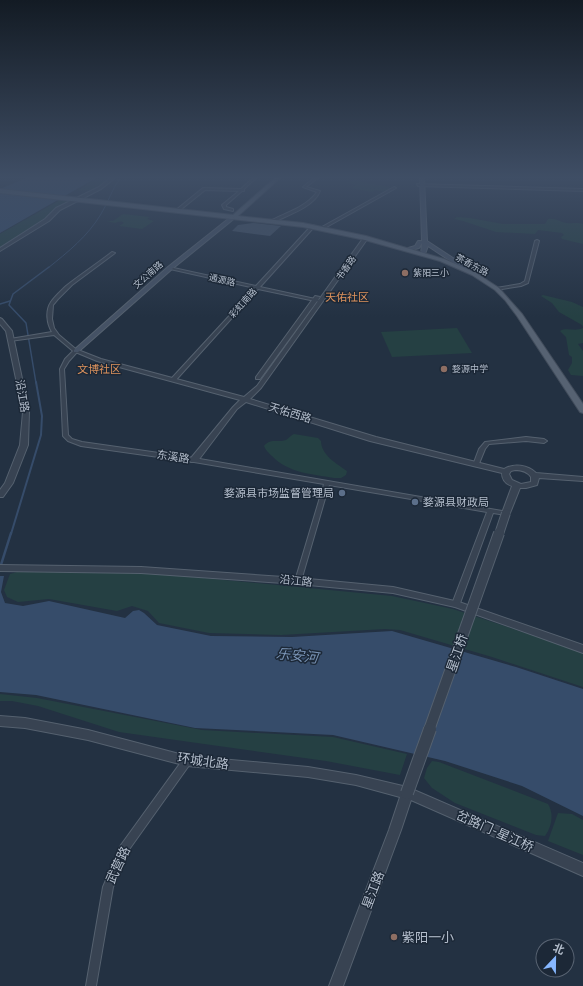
<svg xmlns="http://www.w3.org/2000/svg" width="583" height="986" viewBox="0 0 583 986" font-family="'Fira Sans','Noto Sans SC',sans-serif">
<style>
.green{fill:#254043}
.water{fill:#364c6a}
.lines{fill:none;stroke-linecap:round;stroke-linejoin:round}
.stream-far3{stroke:#364c6a;stroke-width:1}
.stream-far2{stroke:#364c6a;stroke-width:1.5}
.stream-far1{stroke:#364c6a;stroke-width:2}
.stream{stroke:#364c6a;stroke-width:2.5}
.building{fill:#425164}
.minor-casing{stroke:#55616f;stroke-width:2}
.tertiary-casing{stroke:#55616f;stroke-width:2}
.secondary-casing{stroke:#55616f;stroke-width:2}
.primary-casing{stroke:#414c5b;stroke-width:2}
.minor{fill:#384352;fill-rule:evenodd}
.tertiary{fill:#384352;fill-rule:evenodd}
.secondary{fill:#455265;fill-rule:evenodd}
.primary{fill:#566272;fill-rule:evenodd}
.tertiary-bridge-far2-casing{stroke:#55616f;stroke-width:10;stroke-linecap:butt}
.tertiary-bridge-far1-casing{stroke:#55616f;stroke-width:12;stroke-linecap:butt}
.tertiary-bridge-casing{stroke:#55616f;stroke-width:14;stroke-linecap:butt}
.tertiary-bridge-far2{stroke:#384352;stroke-width:8}
.tertiary-bridge-far1{stroke:#384352;stroke-width:10}
.tertiary-bridge{stroke:#384352;stroke-width:12}
.education-dot{fill:#8d6e63;stroke:#1c2837;stroke-width:1.5}
.service-dot{fill:#5c6f8a;stroke:#1c2837;stroke-width:1.5}
.labels{text-anchor:middle;dominant-baseline:central;stroke-width:3;stroke-linejoin:round;paint-order:stroke}
.far-street-label{font-size:9px;fill:#b4becc;stroke:#1c2837}
.far-poi-label{font-size:9px;fill:#b4becc;stroke:#1c2837;text-anchor:start}
.far-quarter-label{font-size:11px;fill:#de935d;stroke:#1c2837}
.street-label{font-size:11px;fill:#b4becc;stroke:#1c2837}
.poi-label{font-size:11px;fill:#b4becc;stroke:#1c2837;text-anchor:end}
.near-street-label{font-size:13px;fill:#b4becc;stroke:#1c2837}
.near-poi-label{font-size:13px;fill:#b4becc;stroke:#1c2837;text-anchor:start}
.near-water-label{font-size:14px;font-style:italic;fill:#7a94b6;stroke:#1c2837}
</style>
<rect width="100%" height="100%" fill="#233142"/>
<g class="green">
<polygon points="97,178 111,178 95,190 79,190"/>
<polygon points="353,180 389,187 390,188 385,192 375,190 372,192 352,188 356,185 346,183"/>
<polygon points="60,200 75,200 0,249 0,234"/>
<path d="M123,214L150,217L147,219L154,221L142,229L119,226L124,223C121,220 118,222 115,223L106,221H113Z"/>
<path d="M457,217L470,218L503,224H545L548,219C556,218 559,222 567,223C572,224 578,222 583,224V244L562,239L561,237L564,235L562,233L538,230L535,234L496,232L463,221L454,219Z"/>
<polygon points="543,295 572,302 583,307 583,327 582,325 559,312 552,303 541,296"/>
<polygon points="457,328 472,353 392,357 381,332"/>
<path d="M583,328V343L578,344L583,351V376L571,375L568,370L572,363V357L569,355L566,337L560,331C566,327 576,332 583,328Z"/>
<path d="M294,434L318,438L321,441C321,455 337,464 347,471L346,475L341,478H334C312,474 288,473 272,456C269,453 266,451 264,446C271,438 277,443 286,440C288,439 291,435 294,434Z"/>
<polygon points="17,572 140,572 392,596 453,609 583,652 583,687 492,657 400,630 385,629 281,635 209,633 159,623 148,611 132,606 117,611 49,599 18,602 7,597 4,590 10,574"/>
<polygon points="0,694 37,698 202,730 333,737 407,754 400,775 326,761 119,732 38,706 12,701 0,701"/>
<path d="M432,761L439,762L548,804C554,814 552,826 545,836L536,835L455,803L432,788L424,778L427,768Z"/>
<polygon points="558,813 572,814 583,820 583,855 548,841"/>
</g>
<g class="water">
<polygon points="26,178 96,178 0,233 0,189"/>
<polygon points="0,576 4,576 1,592 5,603 23,606 49,601 125,618 133,611 139,610 144,613 157,625 211,636 292,637 392,631 516,667 583,689 583,816 522,786 445,761 333,735 195,728 36,695 0,692"/>
</g>
<g class="lines">
<path class="stream-far3" d="M48,268C68,252 88,236 101,214C108,203 112,189 120,178"/>
<g class="stream-far2">
<polyline points="0,304 10,301"/>
<polyline points="36,383 26,323 9,305 13,294 49,267"/>
</g>
<polyline class="stream-far1" points="11,534 41,435 42,416 36,382"/>
<polyline class="stream" points="0,568 11,533"/>
</g>
<polygon class="building" points="253,223 281,226 270,236 232,231 238,225"/>
<g class="lines">
<defs>
<g id="minor">
<polygon points="253,178 256,178 244,189 244,191 242,191 226,205 226,207 233,209 233,211 224,209 222,205 239,191 205,190 179,211 176,210 203,188 241,189"/>
<path d="M314,178H318L306,187L320,191C314,207 288,215 274,222H272V220C288,212 306,207 317,192L303,187Z"/>
<polygon points="394,187 396,188 323,229 320,228"/>
<polygon points="312,225 315,226 260,287 320,300 320,302 258,289 175,381 171,381 171,379 255,288 170,269 168,268 169,267 256,286"/>
<polygon points="537,240 539,241 528,283 521,286 496,290 496,288 520,284 525,281 535,241"/>
<path d="M112,252L115,253L72,285L58,299L53,305L52,319L54,328L59,335L78,351L69,361L64,369L68,435L72,439L82,442L194,458L508,512L509,513L508,514L506,515L493,513L459,606L456,607L453,606L452,604L487,512L329,485L301,581L300,583H296L295,581L324,484L194,462L81,446L68,441L63,436L60,369L65,359L73,351L54,335L10,341L8,340L10,339L52,332C47,324 45,311 51,302C55,296 61,291 66,286C81,274 97,264 112,252Z"/>
<polygon points="526,437 544,439 547,441 544,443 526,441 489,444 485,449 478,466 474,466 473,465 479,449 485,442"/>
<polygon points="187,757 190,758 191,761 190,764 128,851 113,887 96,986 86,986 103,887 121,845 184,758"/>
</g>
<g id="tertiary">
<polygon points="110,178 115,178 101,189 60,210 49,221 0,251 0,248 45,219 56,208 99,187"/>
<polygon points="417,184 583,189 583,191 418,186"/>
<path d="M364,237L368,238L261,388L250,399L376,437L504,469C514,463 528,465 536,473L583,477V481L539,478L537,485L526,488H520L510,513L506,516L502,513L512,486C506,484 502,480 502,473L370,441L246,402L237,409L197,462H191L190,460L191,458L233,407L240,400L97,361L73,351L74,350H78L101,359L244,397L257,386ZM515,470C521,470 527,471 531,477V482L521,484L512,480L509,474L511,471Z"/>
<polygon points="315,296 320,297 260,379 256,379 256,377"/>
<polygon points="0,318 2,319 12,331 29,412 28,445 13,483 3,497 0,497 0,490 5,483 20,445 23,412 6,331 0,324"/>
<polygon points="0,565 141,567 298,578 393,587 459,602 583,645 583,653 455,607 393,593 298,584 141,573 0,571"/>
<polygon points="0,716 25,718 88,730 187,756 308,767 356,775 407,787 583,863 583,876 411,800 401,830 343,986 329,986 389,830 400,797 356,785 308,777 187,766 88,740 25,728 0,726"/>
</g>
<g id="secondary">
<polygon points="420,178 424,178 427,241 468,268 468,270 464,270 428,246 425,254 421,254 422,243 419,248 408,251 405,249 415,246 418,241 422,241"/>
<polygon points="232,216 236,217 172,269 78,352 74,352 74,350 168,267"/>
</g>
<polygon id="primary" points="275,178 280,178 238,216 303,223 366,236 444,259 476,273 499,288 522,314 583,404 583,413 580,412 517,316 505,300 495,290 472,275 440,261 365,240 303,227 0,193 0,189 233,215"/>
</defs>
<use href="#minor" class="minor-casing"/>
<use href="#tertiary" class="tertiary-casing"/>
<use href="#secondary" class="secondary-casing"/>
<use href="#primary" class="primary-casing"/>
<use href="#minor" class="minor"/>
<use href="#tertiary" class="tertiary"/>
<use href="#secondary" class="secondary"/>
<use href="#primary" class="primary"/>
<defs>
<polyline id="tertiary-bridge-far2" points="499,534 506,513"/>
<polyline id="tertiary-bridge-far1" points="429,730 499,533"/>
<polyline id="tertiary-bridge" points="407,793 430,729"/>
</defs>
<use href="#tertiary-bridge-far2" class="tertiary-bridge-far2-casing"/>
<use href="#tertiary-bridge-far1" class="tertiary-bridge-far1-casing"/>
<use href="#tertiary-bridge" class="tertiary-bridge-casing"/>
<use href="#tertiary-bridge-far2" class="tertiary-bridge-far2"/>
<use href="#tertiary-bridge-far1" class="tertiary-bridge-far1"/>
<use href="#tertiary-bridge" class="tertiary-bridge"/>
</g>
<linearGradient id="sky" x2="0" y2="1"><stop stop-color="#131b24"/><stop offset="0.56" stop-color="#3f4e65"/><stop offset="1" stop-color="#3f4e65" stop-opacity="0"/></linearGradient>
<rect width="583" height="317" fill="url(#sky)"/>
<g class="education-dot">
<circle cx="405" cy="273" r="4"/>
<circle cx="444" cy="369" r="4"/>
<circle cx="394" cy="937" r="4"/>
</g>
<g class="service-dot">
<circle cx="342" cy="493" r="4"/>
<circle cx="415" cy="502" r="4"/>
</g>
<g class="labels">
<g class="far-street-label">
<text transform="translate(472 265) rotate(28)">茶香东路</text>
<text transform="translate(346 268) rotate(-54)">书香路</text>
<text transform="translate(148 275) rotate(-41)">文公南路</text>
<text transform="translate(222 280) rotate(13)">通源路</text>
<text transform="translate(243 303) rotate(-48)">彩虹南路</text>
</g>
<g class="far-poi-label">
<text x="413" y="273">紫阳三小</text>
<text x="452" y="369">婺源中学</text>
</g>
<g class="far-quarter-label">
<text x="347" y="297">天佑社区</text>
<text x="99" y="369">文博社区</text>
</g>
<g class="street-label">
<text transform="translate(22 396) rotate(80)">沿江路</text>
<text transform="translate(290 413) rotate(17)">天佑西路</text>
<text transform="translate(173 457) rotate(9)">东溪路</text>
<text transform="translate(296 581) rotate(6)">沿江路</text>
</g>
<g class="poi-label">
<text x="334" y="493">婺源县市场监督管理局</text>
<text x="423" y="502" text-anchor="start">婺源县财政局</text>
</g>
<g class="near-street-label">
<text transform="translate(457 653) rotate(-71)">星江桥</text>
<text transform="translate(203 761) rotate(8)">环城北路</text>
<text transform="translate(495 831) rotate(24)">岔路门-星江桥</text>
<text transform="translate(118 865) rotate(-65)">武营路</text>
<text transform="translate(373 890) rotate(-69)">星江路</text>
</g>
<g class="near-poi-label">
<text x="402" y="937">紫阳一小</text>
</g>
<g class="near-water-label">
<text transform="translate(297 656) rotate(7)">乐安河</text>
</g>
</g>
<g transform="translate(555 958) rotate(22)"><circle r="19" fill="#1c2837" stroke="#596473"/>
<path d="M0-3L7 15L0 10L-7 15Z" fill="#86b7ff"/>
<text y="-6" font-size="11" font-weight="bold" text-anchor="middle" fill="#b4becc">北</text>
</g>
</svg>
